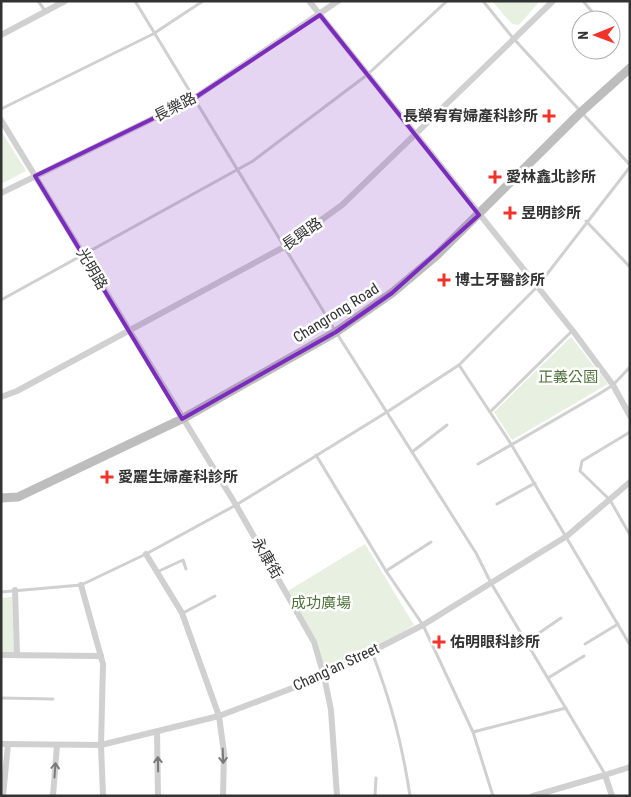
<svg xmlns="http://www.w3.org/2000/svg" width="631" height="797" viewBox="0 0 631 797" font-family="'Roboto Condensed','Noto Sans TC',sans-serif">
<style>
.green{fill:#e7f0e1}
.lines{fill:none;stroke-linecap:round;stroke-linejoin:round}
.lane{stroke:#d0d0d0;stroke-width:3}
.street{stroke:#d0d0d0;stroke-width:6}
.secondary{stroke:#bdbdbd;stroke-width:9}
.oneway{stroke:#7a7a7a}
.marked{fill:#7b2cbf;fill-opacity:0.2;stroke:#7b2cbf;stroke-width:4;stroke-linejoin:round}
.poi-dot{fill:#f2332c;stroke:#fff;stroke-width:2}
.labels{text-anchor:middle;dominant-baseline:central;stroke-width:5;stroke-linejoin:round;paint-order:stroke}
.street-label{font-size:15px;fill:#333;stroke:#fff}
.poi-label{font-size:15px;font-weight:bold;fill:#333;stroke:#fff;text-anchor:start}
.park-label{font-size:15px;fill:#4f733b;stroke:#fff}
</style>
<rect width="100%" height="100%" fill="#fff"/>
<g class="green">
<polygon points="492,1 540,1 519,25 512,24"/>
<polygon points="1,131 26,171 1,184"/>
<polygon points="571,337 608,384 512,440 494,412"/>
<polygon points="365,544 414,625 372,651 324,676 314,642 286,592"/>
<polygon points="12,597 14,653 1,652 1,598"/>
</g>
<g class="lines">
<g class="lane">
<polyline points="38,1 46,12"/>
<polyline points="135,1 336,332 476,553 491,583 605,774"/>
<polyline points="483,1 513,38 630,165"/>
<polyline points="583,1 599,20"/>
<polyline points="1,109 153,34 203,1"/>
<polyline points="586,221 630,267"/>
<polyline points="1,300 253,161 367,75 447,1"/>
<polyline points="459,365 511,444 630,645"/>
<polyline points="490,412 572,331"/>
<polyline points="630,432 582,461 580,471 610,500 630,535"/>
<polyline points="412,452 447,425"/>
<polyline points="316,455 386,571 423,625 473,732 493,796"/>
<polyline points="478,464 599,394 613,385 630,367"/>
<polyline points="497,504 535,483"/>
<polyline points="386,571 431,542"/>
<polyline points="157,572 183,560 186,569"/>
<polyline points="1,592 81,585 146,554 236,505 387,412 459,365 537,287 630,167"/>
<polyline points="183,613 215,596"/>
<polyline points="526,642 561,618"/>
<polyline points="585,644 618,624"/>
<path d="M372,652C391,702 402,743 410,796"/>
<polyline points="548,678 584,656"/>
<polyline points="1,698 53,699"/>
<polyline points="473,732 566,708"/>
<polyline points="375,796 376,778"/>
</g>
<g class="street">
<polyline points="309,1 573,331 613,385 630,416"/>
<polyline points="1,35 65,1"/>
<polyline points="1,120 236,505 314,642 324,676 331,710 337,796"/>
<polyline points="1,193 193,99 338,1"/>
<polyline points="1,397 17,391 284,247 342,205 553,1"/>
<polyline points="146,554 182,613 219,716 224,753 223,796"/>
<polyline points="81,585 103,664 101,745 103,796"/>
<polyline points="15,590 17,655"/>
<polyline points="1,655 101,656"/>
<polyline points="157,732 158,796"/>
<polyline points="1,744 101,745 219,716 324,676 423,625 567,536 630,482"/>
<polyline points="3,796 8,744"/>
<polyline points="53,796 57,745"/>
<polyline points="533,796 605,775"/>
<polyline points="612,796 605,775 630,767"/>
</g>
<polyline class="secondary" points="1,498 18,497 182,419 336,332 392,293 437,255 580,113 630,68"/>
</g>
<defs><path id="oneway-shaft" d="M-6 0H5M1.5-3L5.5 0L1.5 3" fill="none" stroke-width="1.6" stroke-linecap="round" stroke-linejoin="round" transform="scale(1.25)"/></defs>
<g class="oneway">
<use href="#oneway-shaft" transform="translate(223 756) rotate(88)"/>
<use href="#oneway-shaft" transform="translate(158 764) rotate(-91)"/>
<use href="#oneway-shaft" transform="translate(55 770) rotate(-86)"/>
</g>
<path class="marked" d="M320,15L479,215L392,293L336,332L182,419L35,176L193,99Z"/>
<g class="poi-dot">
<path d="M546.5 108.5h5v5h5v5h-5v5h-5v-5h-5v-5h5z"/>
<path d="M492.5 169.5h5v5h5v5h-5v5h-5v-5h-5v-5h5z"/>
<path d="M507.5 205.5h5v5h5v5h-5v5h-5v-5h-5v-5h5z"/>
<path d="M441.5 272.5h5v5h5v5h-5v5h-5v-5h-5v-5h5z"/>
<path d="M104.5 469.5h5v5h5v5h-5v5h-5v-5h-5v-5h5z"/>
<path d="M436.5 634.5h5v5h5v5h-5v5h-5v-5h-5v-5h5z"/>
</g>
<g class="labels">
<g class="street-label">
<text transform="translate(175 107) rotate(-27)">長樂路</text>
<text transform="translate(302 234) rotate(-35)">長興路</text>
<text transform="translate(92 269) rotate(59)">光明路</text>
<text transform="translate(336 313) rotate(-32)">Changrong Road</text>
<text transform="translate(267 558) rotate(60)">永康街</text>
<text transform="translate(336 667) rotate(-25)">Chang'an Street</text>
</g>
<g class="poi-label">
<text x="538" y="116" text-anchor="end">長榮宥宥婦產科診所</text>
<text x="506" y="177">愛林鑫北診所</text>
<text x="521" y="213">昱明診所</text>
<text x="455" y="280">博士牙醫診所</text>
<text x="118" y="477">愛麗生婦產科診所</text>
<text x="450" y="642">佑明眼科診所</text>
</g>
<g class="park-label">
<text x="568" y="377">正義公園</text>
<text x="321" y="603">成功廣場</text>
</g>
</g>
<rect width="631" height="797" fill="none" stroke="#333333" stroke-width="5"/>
<g transform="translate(596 35) rotate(269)"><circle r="24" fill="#ffffff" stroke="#adadad"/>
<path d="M0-4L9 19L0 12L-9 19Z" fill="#f2332c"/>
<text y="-8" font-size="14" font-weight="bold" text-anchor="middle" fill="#333333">N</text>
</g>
</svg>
